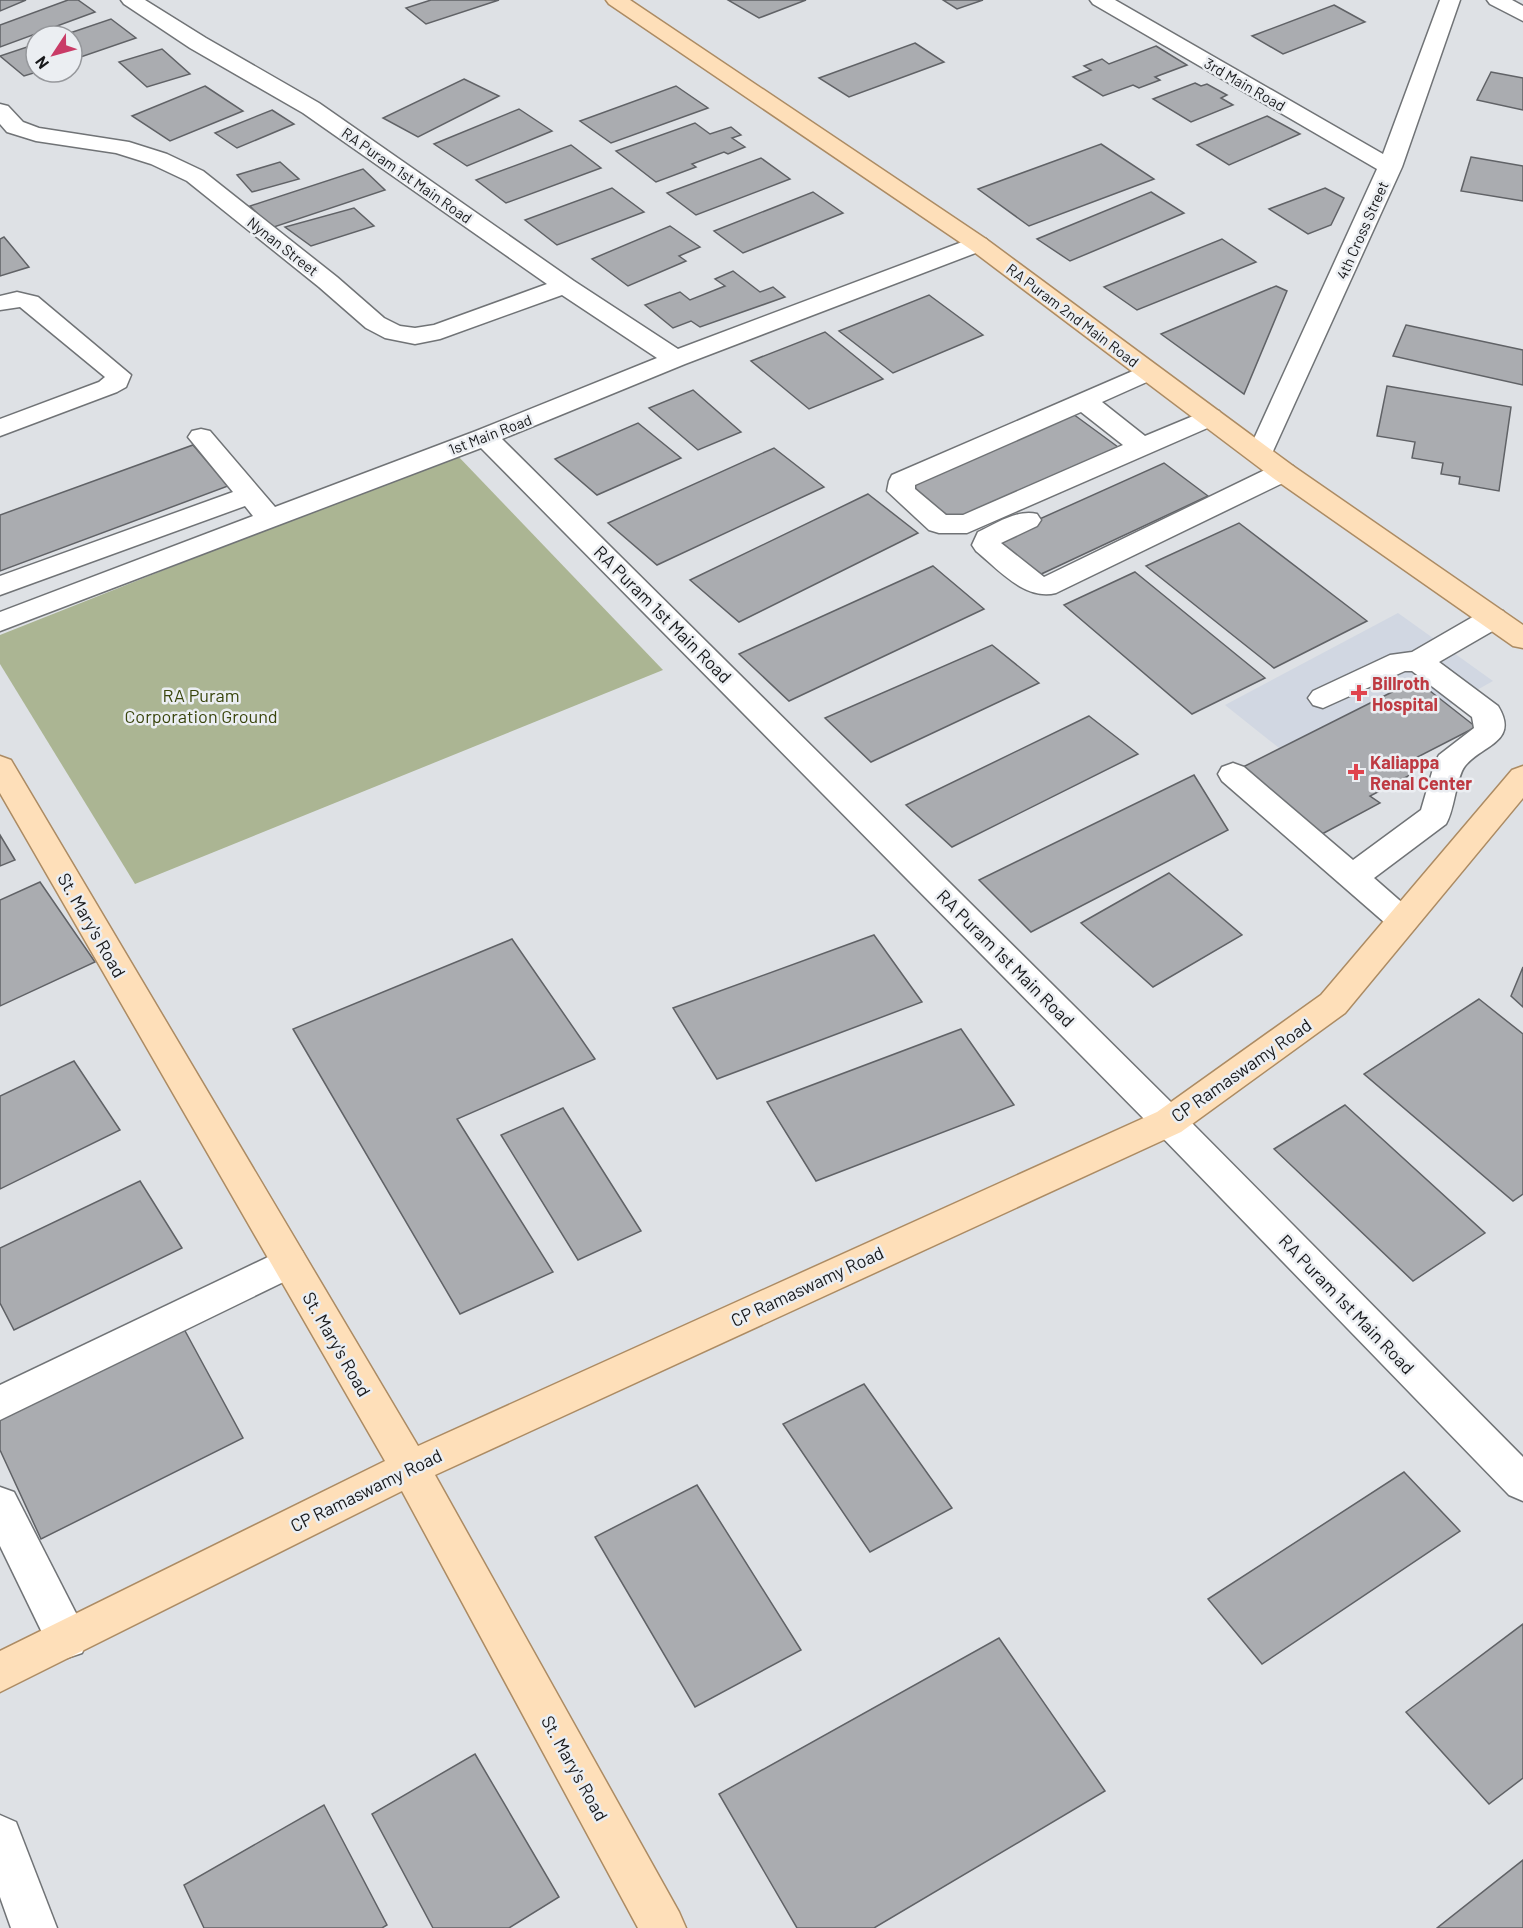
<svg xmlns="http://www.w3.org/2000/svg" width="1523" height="1928" viewBox="0 0 1523 1928" font-family="Barlow,sans-serif">
<style>
.built{fill:#d1d7e2}
.green{fill:#abb593}
.building{fill:#aaacb0;stroke:#606266;stroke-width:1.5}
.lines{fill:none;stroke-linecap:round;stroke-linejoin:round}
.minor-casing{stroke:#707376;stroke-width:3}
.major-casing{stroke:#ac8b63;stroke-width:3}
.minor{fill:#fff;fill-rule:evenodd}
.major{fill:#fedfb9;fill-rule:evenodd}
.health-dot{fill:#e0444e;stroke:#ebeef2;stroke-width:2}
.labels{text-anchor:middle;dominant-baseline:central;stroke-width:5;stroke-linejoin:round;paint-order:stroke}
.far-street-label{font-size:15px;fill:#17181a;stroke:#ebeef2}
.street-label{font-size:18px;fill:#17181a;stroke:#ebeef2}
.health-label{font-size:18px;font-weight:bold;fill:#be3a42;stroke:#ebeef2;text-anchor:start}
.park-label{font-size:18px;fill:#39450c;stroke:#ebeef2}
</style>
<rect width="100%" height="100%" fill="#dee1e5"/>
<polygon class="built" points="1398,613 1493,681 1318,779 1225,705"/>
<polygon class="green" points="456,454 663,670 135,884 0,664 0,635"/>
<g class="building">
<polygon points="0,0 26,0 0,11"/>
<polygon points="68,0 78,0 95,12 0,47 0,25"/>
<polygon points="431,0 499,0 426,24 406,8"/>
<polygon points="728,0 806,0 759,18"/>
<polygon points="943,0 983,0 957,9"/>
<polygon points="1334,5 1365,22 1283,54 1252,36"/>
<polygon points="111,19 136,38 72,60 72,36 61,36"/>
<polygon points="915,43 944,62 849,97 819,78"/>
<polygon points="36,44 37,72 24,76 0,56"/>
<polygon points="1156,46 1187,65 1155,77 1160,80 1139,88 1133,85 1103,96 1073,77 1091,70 1084,66 1102,59 1109,64"/>
<polygon points="162,49 190,74 147,87 119,62"/>
<polygon points="1491,72 1523,78 1523,110 1477,100"/>
<polygon points="464,79 499,96 418,137 383,118"/>
<polygon points="1195,83 1201,86 1207,84 1227,95 1221,98 1233,105 1191,122 1153,99"/>
<polygon points="205,86 243,111 170,141 132,116"/>
<polygon points="676,86 708,108 611,143 580,121"/>
<polygon points="519,109 552,131 467,166 434,144"/>
<polygon points="272,110 294,124 237,148 215,133"/>
<polygon points="1267,116 1300,134 1229,165 1197,145"/>
<polygon points="695,123 710,134 731,127 741,135 732,138 745,147 728,154 724,152 692,164 696,167 656,182 616,151"/>
<polygon points="1101,144 1154,179 1029,226 978,189"/>
<polygon points="571,145 601,168 506,203 476,180"/>
<polygon points="1471,157 1523,166 1523,201 1461,191"/>
<polygon points="761,158 790,179 696,215 667,193"/>
<polygon points="280,162 299,179 252,192 237,175"/>
<polygon points="363,169 385,190 271,228 250,206"/>
<polygon points="612,188 644,212 557,245 525,220"/>
<polygon points="1325,188 1344,198 1331,225 1308,234 1269,209"/>
<polygon points="813,192 843,213 743,253 714,231"/>
<polygon points="1151,192 1184,213 1070,261 1037,239"/>
<polygon points="354,208 374,226 311,246 285,227"/>
<polygon points="670,226 700,247 679,256 686,261 628,286 592,259"/>
<polygon points="4,237 29,267 0,276 0,239"/>
<polygon points="1222,239 1256,262 1137,310 1104,287"/>
<polygon points="733,271 760,292 773,287 785,297 700,327 691,321 673,328 645,305 680,292 690,300 725,286 715,279"/>
<polygon points="1276,286 1287,291 1244,394 1161,334"/>
<polygon points="929,295 983,335 893,373 839,331"/>
<polygon points="1406,325 1523,350 1523,385 1393,356"/>
<polygon points="825,332 883,379 809,409 751,361"/>
<polygon points="1387,386 1511,407 1499,491 1459,484 1460,477 1441,474 1443,463 1412,458 1415,442 1377,436"/>
<polygon points="693,390 741,432 698,450 649,408"/>
<polygon points="1073,414 1118,447 950,523 906,486"/>
<polygon points="638,423 681,458 597,495 555,459"/>
<polygon points="193,445 228,486 0,571 0,515"/>
<polygon points="774,448 824,487 657,565 608,523"/>
<polygon points="1164,463 1208,496 1037,576 993,540"/>
<polygon points="868,494 918,533 739,622 690,580"/>
<polygon points="1239,523 1367,621 1274,668 1146,566"/>
<polygon points="933,566 984,609 789,701 739,654"/>
<polygon points="1135,572 1265,678 1192,714 1064,605"/>
<polygon points="992,645 1039,683 871,762 825,718"/>
<polygon points="1416,680 1476,727 1402,765 1412,774 1370,796 1380,803 1322,834 1243,767"/>
<polygon points="1089,716 1138,754 952,847 906,805"/>
<polygon points="1194,775 1228,830 1031,932 979,880"/>
<polygon points="0,835 15,860 0,866"/>
<polygon points="1169,873 1242,935 1153,987 1081,923"/>
<polygon points="40,882 95,962 0,1006 0,900"/>
<polygon points="874,935 922,1002 717,1079 673,1008"/>
<polygon points="512,939 595,1059 457,1119 553,1272 460,1314 293,1029"/>
<polygon points="1523,967 1523,1007 1511,996"/>
<polygon points="1479,999 1523,1034 1523,1194 1513,1201 1364,1074"/>
<polygon points="961,1029 1014,1105 816,1181 767,1102"/>
<polygon points="74,1061 120,1130 0,1189 0,1096"/>
<polygon points="1345,1105 1485,1233 1413,1281 1274,1149"/>
<polygon points="563,1108 641,1231 578,1260 501,1135"/>
<polygon points="140,1181 182,1248 14,1330 0,1303 0,1248"/>
<polygon points="184,1329 243,1438 41,1539 0,1450 0,1417"/>
<polygon points="864,1384 952,1508 870,1552 783,1424"/>
<polygon points="1404,1472 1460,1531 1262,1664 1208,1599"/>
<polygon points="697,1485 801,1650 695,1707 595,1537"/>
<polygon points="1523,1624 1523,1778 1489,1804 1406,1712"/>
<polygon points="999,1638 1105,1791 874,1928 797,1928 719,1794"/>
<polygon points="475,1754 559,1897 509,1928 433,1928 372,1814"/>
<polygon points="324,1805 387,1925 382,1928 204,1928 184,1885"/>
<polygon points="1523,1860 1523,1928 1437,1928"/>
</g>
<g class="lines">
<defs>
<g id="minor">
<polygon points="121,0 145,0 206,38 319,103 574,281 678,349 970,239 978,237 986,239 990,244 986,249 685,364 502,439 1181,1112 1523,1457 1523,1501 1509,1495 1157,1132 481,448 0,631 0,612 253,516 245,506 0,595 0,576 233,492 188,437 192,431 201,429 210,431 275,507 476,431 657,358 562,295 440,339 415,344 385,338 366,328 319,287 187,181 151,164 116,153 36,141 7,132 0,124 0,104 8,106 23,122 39,128 129,142 167,154 203,171 337,277 384,318 400,326 415,328 434,325 547,284 303,113 190,48 124,4"/>
<polygon points="1090,0 1115,0 1383,154 1440,0 1460,0 1402,167 1269,460 1260,462 1251,460 1247,454 1377,169 1093,4"/>
<polygon points="1487,0 1512,0 1523,6 1523,21 1490,4"/>
<polygon points="17,292 38,297 131,375 126,387 117,392 0,436 0,419 99,382 105,377 20,307 0,310 0,296"/>
<path d="M1149,364L1158,367L1162,372L1158,377L1102,402L1145,436L1210,409L1219,411L1223,417L1219,423L967,533H939L929,530L887,491L889,481L892,475ZM1081,412L1123,445L963,515H946L915,489V485Z"/>
<path d="M1283,464L1293,466L1296,472L1293,478L1056,593C1025,601 998,569 976,551L972,545L978,532C996,524 1017,509 1037,514L1041,520L1037,526L1001,543L1044,577L1273,466Z"/>
<path d="M1493,609L1503,611L1507,618L1503,625L1439,662L1498,706C1520,742 1482,745 1465,766C1456,777 1455,809 1446,824L1374,878L1414,913L1419,921L1414,929L1403,933L1392,929L1222,781L1218,774L1222,767L1233,763L1244,767L1353,860L1421,810L1435,762L1439,755L1474,728L1472,717L1412,671H1405L1323,708L1313,705L1308,698L1313,691L1390,655L1412,652L1483,611Z"/>
<polygon points="289,1247 302,1251 307,1262 302,1273 0,1420 0,1385"/>
<polygon points="0,1487 14,1492 82,1625 88,1639 82,1653 67,1658 52,1653 0,1546"/>
<polygon points="0,1815 16,1822 57,1928 11,1928 0,1897"/>
</g>
<g id="major">
<polygon points="606,0 630,0 986,239 1293,466 1523,625 1523,648 1513,646 1273,478 970,249 609,4"/>
<polygon points="0,756 11,760 418,1446 1157,1112 1321,995 1512,770 1523,766 1523,798 1345,1013 1181,1132 435,1475 679,1912 686,1928 638,1928 402,1491 0,1692 0,1651 385,1461 0,793"/>
</g>
</defs>
<use href="#minor" class="minor-casing"/>
<use href="#major" class="major-casing"/>
<use href="#minor" class="minor"/>
<use href="#major" class="major"/>
</g>
<g class="health-dot">
<path d="M1356 684h6v6h6v6h-6v6h-6v-6h-6v-6h6z"/>
<path d="M1353 763h6v6h6v6h-6v6h-6v-6h-6v-6h6z"/>
</g>
<g class="labels">
<g class="far-street-label">
<text transform="translate(1245 84) rotate(30)">3rd Main Road</text>
<text transform="translate(407 175) rotate(35)">RA Puram 1st Main Road</text>
<text transform="translate(1362 230) rotate(-66)">4th Cross Street</text>
<text transform="translate(283 246) rotate(38)">Nynan Street</text>
<text transform="translate(1073 315) rotate(37)">RA Puram 2nd Main Road</text>
<text transform="translate(490 434) rotate(-21)">1st Main Road</text>
</g>
<g class="street-label">
<text transform="translate(663 614) rotate(45)">RA Puram 1st Main Road</text>
<text transform="translate(92 925) rotate(60)">St. Mary's Road</text>
<text transform="translate(1006 958) rotate(45)">RA Puram 1st Main Road</text>
<text transform="translate(1241 1070) rotate(-35)">CP Ramaswamy Road</text>
<text transform="translate(807 1286) rotate(-25)">CP Ramaswamy Road</text>
<text transform="translate(1347 1304) rotate(46)">RA Puram 1st Main Road</text>
<text transform="translate(337 1344) rotate(60)">St. Mary's Road</text>
<text transform="translate(366 1490) rotate(-26)">CP Ramaswamy Road</text>
<text transform="translate(575 1768) rotate(61)">St. Mary's Road</text>
</g>
<g class="health-label">
<text x="1372" y="683">Billroth<tspan x="1372" dy="21">Hospital</tspan></text>
<text x="1370" y="762">Kaliappa<tspan x="1370" dy="21">Renal Center</tspan></text>
</g>
<g class="park-label">
<text x="201" y="695">RA Puram<tspan x="201" dy="21">Corporation Ground</tspan></text>
</g>
</g>
<g transform="translate(54 54) rotate(234)"><circle r="28" fill="#ebeef2" stroke="#96989c" stroke-width="1.5"/>
<path d="M0-4.5L10 22L0 15L-10 22Z" fill="#c93b67"/>
<text y="-9" font-size="16" font-weight="bold" text-anchor="middle" fill="#17181a">N</text>
</g>
</svg>
